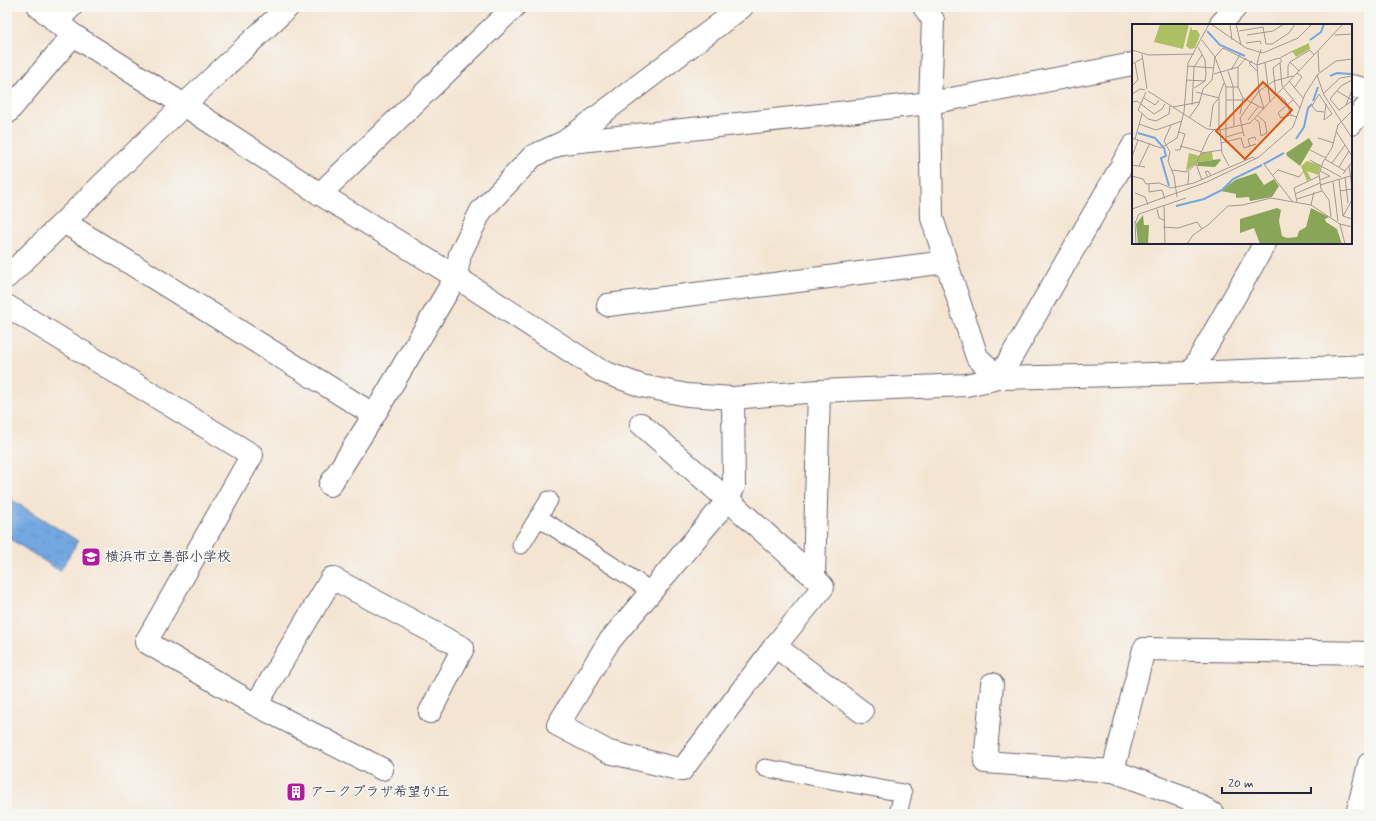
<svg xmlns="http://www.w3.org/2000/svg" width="1376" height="821" viewBox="0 0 1376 821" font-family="Mynerve,'Klee One',sans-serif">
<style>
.water{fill:url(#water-ripples);stroke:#4a648e}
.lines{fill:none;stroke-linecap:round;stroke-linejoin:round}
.service-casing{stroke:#6c6670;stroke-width:19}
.minor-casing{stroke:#6c6670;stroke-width:24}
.service{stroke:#fff;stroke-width:17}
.minor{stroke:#fff;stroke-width:22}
.labels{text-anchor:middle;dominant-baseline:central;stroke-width:3.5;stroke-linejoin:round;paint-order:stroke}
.poi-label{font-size:14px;fill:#22223b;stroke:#f6f6f2;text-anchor:start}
.inset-river{fill:none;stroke:#73a7e0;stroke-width:2}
.inset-road{fill:none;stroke:#a09796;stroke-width:1}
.view{fill:#de560e;fill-opacity:0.15;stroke:#de560e;stroke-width:2}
.inset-edge{fill:none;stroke:#22223b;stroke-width:2}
</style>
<defs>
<pattern id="water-ripples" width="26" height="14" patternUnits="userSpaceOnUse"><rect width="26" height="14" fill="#73a7e0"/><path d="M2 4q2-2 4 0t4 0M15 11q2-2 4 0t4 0" fill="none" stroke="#5e88b7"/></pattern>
</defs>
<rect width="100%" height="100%" fill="#f6f6f2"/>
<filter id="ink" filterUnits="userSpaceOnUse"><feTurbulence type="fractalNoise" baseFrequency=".025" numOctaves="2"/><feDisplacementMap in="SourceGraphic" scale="8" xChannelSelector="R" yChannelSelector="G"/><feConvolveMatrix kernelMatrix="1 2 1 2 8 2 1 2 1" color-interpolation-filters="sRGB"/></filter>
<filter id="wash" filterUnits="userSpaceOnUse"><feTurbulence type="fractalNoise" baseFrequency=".012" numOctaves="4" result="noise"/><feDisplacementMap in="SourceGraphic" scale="16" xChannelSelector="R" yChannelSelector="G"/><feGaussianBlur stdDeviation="0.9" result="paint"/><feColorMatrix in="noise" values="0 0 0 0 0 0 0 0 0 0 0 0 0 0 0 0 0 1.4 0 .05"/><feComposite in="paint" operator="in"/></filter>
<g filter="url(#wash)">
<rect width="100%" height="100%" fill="#f4e5d3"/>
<polygon class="water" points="7,497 78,541 60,571 7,537"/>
</g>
<g filter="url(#ink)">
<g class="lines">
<defs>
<g id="service">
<polyline points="538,517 651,591"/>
<polyline points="521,545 549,500"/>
<polyline points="765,768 903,793 898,814"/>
</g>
<g id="minor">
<polyline points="39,7 73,35 184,105 320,194 456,277 601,371 642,386 687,395 733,398 819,391 966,385 999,378 1191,373 1369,366"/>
<polyline points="924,7 933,20 930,103 932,218 977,357 999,378 1133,146"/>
<polyline points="56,22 71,7"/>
<polyline points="1220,25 1236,7"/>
<polyline points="1351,86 1369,90"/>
<polyline points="7,113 73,35"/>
<polyline points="1351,124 1369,104"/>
<polyline points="563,143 742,7"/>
<polyline points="320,194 514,7"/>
<polyline points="64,222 374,415"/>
<polyline points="7,277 184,105 288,7"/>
<polyline points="608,305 946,262"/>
<polyline points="7,306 252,455 146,642 256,705 382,769"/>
<polyline points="1191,373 1265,243"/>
<polyline points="641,424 722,495 728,500 814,577 823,587 775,646 682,770 609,752 558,725 608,643 728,500 734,486 733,398"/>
<polyline points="330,485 374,415 456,277 460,254 481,211 533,156 562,143 930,103 1133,64"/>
<polyline points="814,577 819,391"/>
<polyline points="775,646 862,712"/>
<polyline points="992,684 985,762 1113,771"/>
<polyline points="256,705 332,578 463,648 430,712"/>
<polyline points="1213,814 1187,798 1113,771 1144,649 1369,653"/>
<polyline points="1357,814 1369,764"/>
</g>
</defs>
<use href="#service" class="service-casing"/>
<use href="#minor" class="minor-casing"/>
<use href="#service" class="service"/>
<use href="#minor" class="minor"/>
</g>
</g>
<defs>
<symbol id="school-square" viewBox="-11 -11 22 22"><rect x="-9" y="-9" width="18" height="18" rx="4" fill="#b5179e" stroke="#f6f6f2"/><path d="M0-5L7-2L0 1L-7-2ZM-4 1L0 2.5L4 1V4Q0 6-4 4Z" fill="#fff"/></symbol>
<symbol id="building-square" viewBox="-11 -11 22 22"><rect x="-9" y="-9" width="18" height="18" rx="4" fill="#b5179e" stroke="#f6f6f2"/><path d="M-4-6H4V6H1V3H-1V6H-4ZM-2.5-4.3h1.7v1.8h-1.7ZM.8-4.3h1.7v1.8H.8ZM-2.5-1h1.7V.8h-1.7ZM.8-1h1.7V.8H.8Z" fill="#fff"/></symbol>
</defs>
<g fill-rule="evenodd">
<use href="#school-square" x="80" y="546" width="22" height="22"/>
<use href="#building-square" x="285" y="781" width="22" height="22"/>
</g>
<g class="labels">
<g class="poi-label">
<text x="105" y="557">横浜市立善部小学校</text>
<text x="310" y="792">アークプラザ希望が丘</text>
</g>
</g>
<g transform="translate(1132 24)">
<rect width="220" height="220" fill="#f4e5d3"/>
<path d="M59,2L60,6H65L68,11L63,24L58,25L54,22L53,26Z" fill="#acbf62"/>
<path d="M177,114L181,120L168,142L155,132L154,129ZM88,135L89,136L83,143L65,142L66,138ZM124,149L132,161L142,155L147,162L140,173L118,177L117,173L104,174V170L89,167L103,156ZM145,184L149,186L147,197L150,212L155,214L165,213L167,207L174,203L179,184L197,193L193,195L194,198L205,205L210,220H128L122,204L108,209V195ZM11,191L12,201H17L16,220H6L4,200Z" fill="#89a658"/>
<path d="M28,0H57L51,25L22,18ZM177,19L178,25L164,33L160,27ZM80,128L81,136L66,138L54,147L57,129L68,132L69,129ZM175,137L189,141L186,151L175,147L179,155L175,157L169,142Z" fill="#acbf62"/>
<path class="inset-river" d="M75,7L88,21L113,32M178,16L189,8L192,0M198,52L205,49L219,50M181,77L186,63M6,109L23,114L32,124L34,132L29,134L37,162M164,115L172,103L176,84L180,80M132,140L152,129M44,182L72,175L90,166L101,155L130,141"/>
<path class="inset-road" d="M79,0L114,24L131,29L166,14L180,0M104,0L109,21M98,1L100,16M107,7L131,3L134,20H140L157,9L163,0M115,11L141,7L152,0M203,11L220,10M70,16L83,33L94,63V118M114,19L128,17L129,20M129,25L125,40L127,68L132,85M0,26L17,31L62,30M186,27L187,48M10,30L15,65M148,34L161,27M120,37L117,39L125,47M158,38L167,47M133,39L138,78M148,39L150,62L168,84M0,40L11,34M55,42L82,44M99,46L108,31M96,47L101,62L102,102M82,50L106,43L114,34M185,51L192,71L220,114M156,53V42L158,38L178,26L182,31M54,56L73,57M220,56L209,62L198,75L207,86L220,77M157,57L171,74M0,62L6,56L3,39M94,63H106V43M106,63L111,74L108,90M62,64L73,57L74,50L73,36L66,23M162,64L170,53L165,49M16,67L75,105L88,106L118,99L211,0M205,67L220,76M14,68L6,86L16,95L24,97L37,90L38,82M64,68L87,74M0,70L8,65L13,66M145,70L153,76L159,91M187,70L200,90L192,96L194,80M187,70L180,82L184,87L192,88M191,70L208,54L220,52M12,74L23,81L27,76M111,74L132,85M94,76H110M161,76L146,89L149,94L159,91L165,93M0,78L5,77L22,90L30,85L33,80M60,81L62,43L70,31M214,81L220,66M41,83L68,78M57,94L67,80L71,65L80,56L83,33L91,24L125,41L147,34L150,37L141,44L144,71M123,95L127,98L129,112L135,109L133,98L126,92M116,96L126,83M7,100L24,106L50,97M39,101L32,117L38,128L36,137L42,152L45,173M78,103L81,81L86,75M87,106V72L92,59M88,106L90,129L97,142M204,107L220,132M112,112L108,94L127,67L142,57L161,52M94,113L111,108M0,114L29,124L45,114L52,88L56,39L77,0M186,114L202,119M3,115L10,90M89,119L109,114L112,124L124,120M48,122L70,128M118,122L116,115L123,113L124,116M43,126H48L53,110L47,108M178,126L194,134M69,129L90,126M0,133L6,116M193,135L213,147M178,136L209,153M131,139L160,177M200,139L213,121M0,141L13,143M217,141L220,164M7,142L18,119M207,143L217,127M40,146L55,148L64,140M188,147L198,152L188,156M211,150L220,138M0,152L11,155L14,160L27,159L39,164L62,159L121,133L124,135M140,152L146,146L167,153L172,147M76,153L73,148L76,147L79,152M213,153L216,179M207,155L211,192M70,156L64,140L77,111L82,106M201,158L206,197M17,160V168L30,166L33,175M56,160L57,148M188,161L218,152M208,167L220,165M3,169L13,173L16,181M163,170L188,159M165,175L190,167M220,176L211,192L220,195M165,178L162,164L187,152M179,181L182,168M32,182L33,220M0,185L75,158L127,133L161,103L173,70L186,50L204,37L220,35M25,185L27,194L32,196M199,193L197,176L189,165L187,150L191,138L200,124L206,101L220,87M3,198L4,220M3,199L7,190L54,174M208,200L213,220M76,201L96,182L111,181L139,174L179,181L208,200L220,203M31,203L46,204L65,198L70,205M55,220L61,211L76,201"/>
<path class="view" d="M131,58L160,86L113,135L84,107Z"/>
<rect width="220" height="220" class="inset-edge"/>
</g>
<rect width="1376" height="821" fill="none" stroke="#f6f6f2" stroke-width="24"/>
<path d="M1222 787v6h89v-6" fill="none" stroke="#22223b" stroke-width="2"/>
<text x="1228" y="787" font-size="12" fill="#22223b" stroke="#f6f6f2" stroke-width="3" paint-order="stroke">20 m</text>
</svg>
